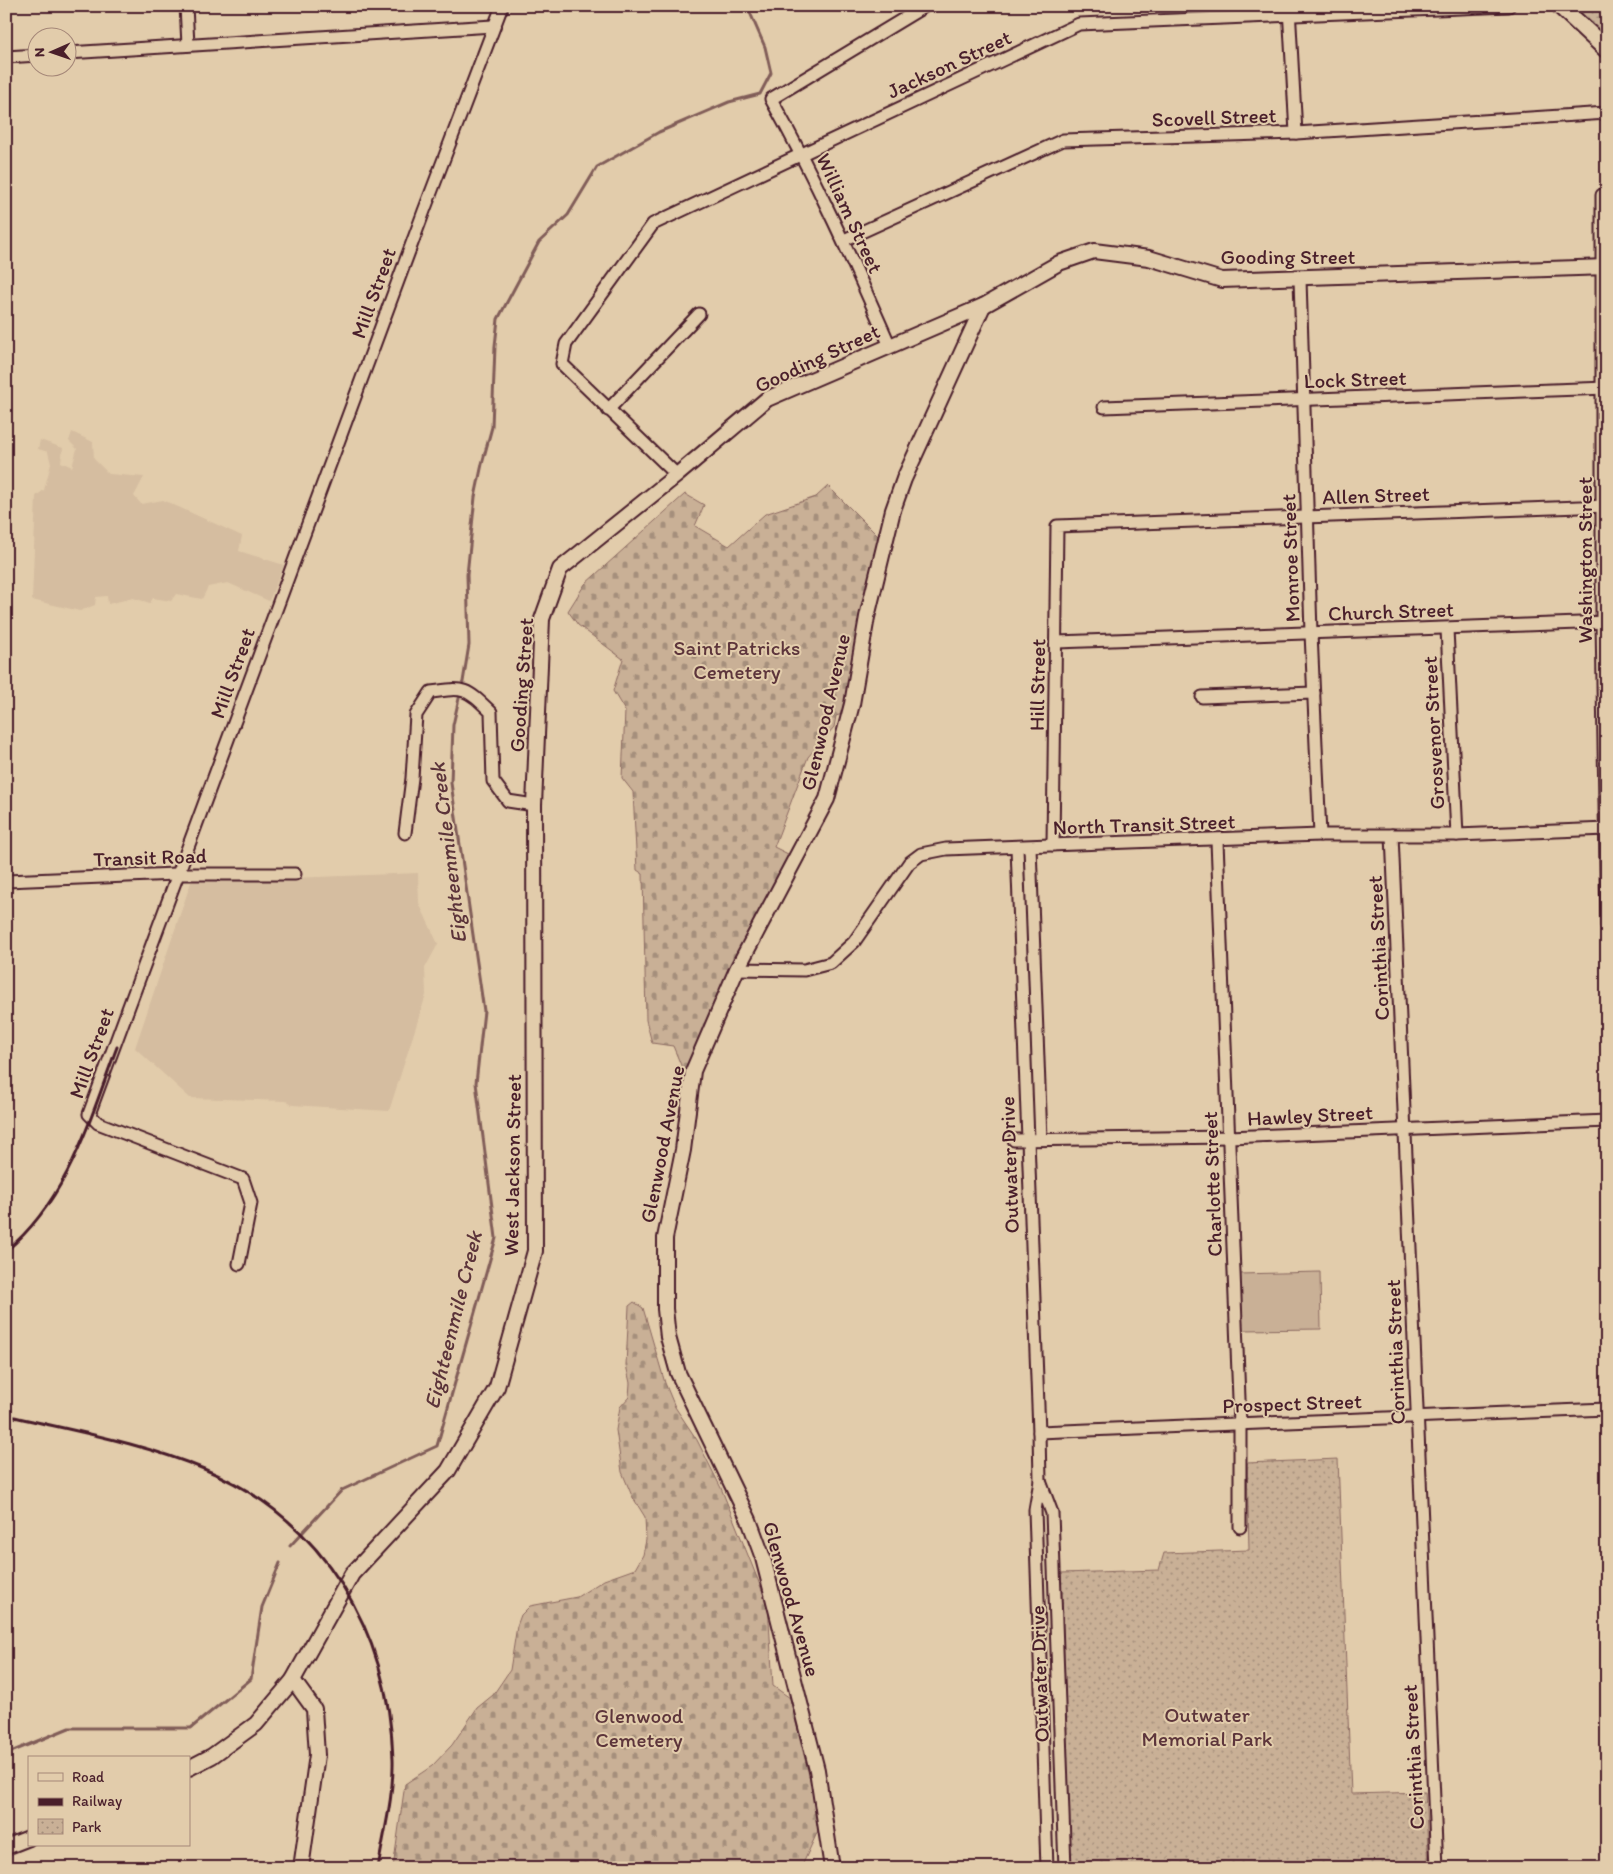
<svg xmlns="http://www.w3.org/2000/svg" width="1613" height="1874" viewBox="0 0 1613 1874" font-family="Itim,sans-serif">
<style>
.built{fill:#d5bda0}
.grass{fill:#c9b096;stroke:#8a6860}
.cemetery{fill:url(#cemetery-stones);stroke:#8a6860}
.park{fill:url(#park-dots);stroke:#8a6860}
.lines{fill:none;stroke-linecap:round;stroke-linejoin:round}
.stream{stroke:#815d59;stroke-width:3}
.minor-casing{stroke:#4a1f2b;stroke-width:15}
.tertiary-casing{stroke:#4a1f2b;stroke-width:18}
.primary-casing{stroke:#4a1f2b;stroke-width:20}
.minor{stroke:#e2ccab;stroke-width:11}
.tertiary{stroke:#e2ccab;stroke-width:14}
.primary{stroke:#e2ccab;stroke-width:16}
.rail{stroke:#4a1f2b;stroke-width:3}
.labels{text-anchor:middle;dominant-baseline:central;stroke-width:4;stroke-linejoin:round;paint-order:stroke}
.street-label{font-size:21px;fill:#4a1f2b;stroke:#e2ccab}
.park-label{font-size:21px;fill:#5d353b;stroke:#e2ccab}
.water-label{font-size:22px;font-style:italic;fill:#5c343a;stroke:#e2ccab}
</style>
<defs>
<pattern id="cemetery-stones" width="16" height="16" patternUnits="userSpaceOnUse" patternTransform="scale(1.25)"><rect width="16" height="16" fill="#c9b096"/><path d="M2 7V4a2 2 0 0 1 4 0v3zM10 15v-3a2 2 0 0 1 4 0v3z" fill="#a58f7b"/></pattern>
<pattern id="park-dots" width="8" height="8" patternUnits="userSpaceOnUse" patternTransform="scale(1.25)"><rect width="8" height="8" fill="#c9b096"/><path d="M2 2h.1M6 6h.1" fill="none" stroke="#a58f7b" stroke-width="1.8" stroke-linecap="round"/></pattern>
</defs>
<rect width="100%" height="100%" fill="#e2ccab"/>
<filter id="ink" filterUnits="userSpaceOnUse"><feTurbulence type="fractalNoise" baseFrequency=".02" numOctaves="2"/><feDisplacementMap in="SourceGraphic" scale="10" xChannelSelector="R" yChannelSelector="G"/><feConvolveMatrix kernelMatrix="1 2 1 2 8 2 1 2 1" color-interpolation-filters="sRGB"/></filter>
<g filter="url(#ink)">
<g class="built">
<polygon points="72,432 93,442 94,459 109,474 144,477 134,496 141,504 163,500 242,536 239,551 284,565 269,601 228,583 208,587 202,599 176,594 171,601 153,598 150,603 133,598 108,604 107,596 96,597 95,605 80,611 32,600 36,496 44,490 51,464 48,452 38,449 40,440 63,448 61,462 72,467 77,449 69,441"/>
<polygon points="418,873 419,903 438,944 425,968 426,995 389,1111 292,1105 286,1101 190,1098 135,1048 191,882"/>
</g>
<polygon class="grass" points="1320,1272 1321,1329 1243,1330 1240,1274"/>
<g class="cemetery">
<polygon points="828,486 880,538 845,713 836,716 834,727 808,757 774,847 792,856 701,1033 691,1069 683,1070 673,1046 652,1043 646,1020 643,874 637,870 633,792 622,778 625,711 613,691 623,659 578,625 568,611 585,584 685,494 704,505 695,526 729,546 765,514 816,497"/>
<polygon points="634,1302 643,1308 665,1383 675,1407 697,1440 721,1488 768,1605 773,1686 790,1698 821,1824 801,1868 393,1868 405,1784 432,1766 452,1745 477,1708 493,1695 510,1670 517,1626 521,1615 530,1606 577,1597 604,1580 635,1569 643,1555 646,1540 645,1517 632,1496 622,1472 616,1430 620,1407 629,1397 630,1383 626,1365 629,1306"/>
</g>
<g class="park">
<polygon points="1567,6 1607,6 1607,45"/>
<polygon points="1338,1459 1351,1794 1425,1792 1429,1868 1071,1868 1061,1573 1159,1570 1164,1553 1249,1550 1247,1463"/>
</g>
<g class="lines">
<g class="stream">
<polyline points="462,688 469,645 467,575 475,497 482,464 492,427 495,346 498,319 539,242 568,215 597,167 659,132 729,102 760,94 771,73 765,47 748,8 752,6"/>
<polyline points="290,1546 342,1490 437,1446 496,1238 476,1083 484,1011 451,783 453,725 460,694"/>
<polyline points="6,1754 69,1728 191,1728 251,1679 262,1607 280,1563"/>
</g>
<defs>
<g id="minor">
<polyline points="186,6 188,45"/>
<polyline points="1289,8 1296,133"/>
<polyline points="68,53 493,26"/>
<polyline points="6,57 38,55"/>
<polyline points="1602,195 1602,622 1607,926"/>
<polyline points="844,240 1063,140 1296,133 1607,113"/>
<polyline points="1300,279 1311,633 1320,835"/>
<path d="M890,346C853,262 816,179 771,99L925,6"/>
<polyline points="1104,407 1607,388"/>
<polyline points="608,410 699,314"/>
<polyline points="677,475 562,364 566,344 653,224 1079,24 1509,6"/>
<polyline points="1447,629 1457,835"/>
<polyline points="1057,642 1607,622"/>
<polyline points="1202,697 1314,693"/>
<path d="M405,833L412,778L416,715L431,692C465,687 466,688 491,712L493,781L508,801L534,805"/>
<polyline points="1392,835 1437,1868"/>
<polyline points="1217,841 1240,1424 1240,1527"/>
<polyline points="1053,845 1057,526 1607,506"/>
<polyline points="1030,847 1041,1139"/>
<polyline points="1017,848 1039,1432 1040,1481 1035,1510 1047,1868"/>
<polyline points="6,881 176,874 295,874"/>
<polyline points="737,969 804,970 831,963 854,942 909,863 921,854 946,849 1320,835 1457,835 1607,829"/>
<polyline points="1014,1140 1229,1137 1607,1121"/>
<polyline points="239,1264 251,1203 243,1179 98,1123 89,1114 424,211 502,6"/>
<polyline points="1039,1432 1607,1409"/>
<polyline points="1040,1481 1052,1513 1065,1868"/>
</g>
<g id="tertiary">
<polyline points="293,1680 314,1709 317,1755 301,1868"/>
<polyline points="189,1768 212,1756 256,1724 293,1680 352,1574 448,1471 497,1387 535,1251 534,805 542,619 560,569 677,475 767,399 983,306 1059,263 1094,251 1149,258 1222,280 1607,267"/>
<polyline points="6,1847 29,1838"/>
<polyline points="832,1868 817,1770 763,1558 749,1520 678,1373 668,1337 665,1309 665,1238 683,1150 693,1071 737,969 827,799 852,704 867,617 893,510 904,479 983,306"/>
</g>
<polyline id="primary" points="1560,6 1607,50"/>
</defs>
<use href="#minor" class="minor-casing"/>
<use href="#tertiary" class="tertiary-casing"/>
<use href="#primary" class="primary-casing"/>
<use href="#minor" class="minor"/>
<use href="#tertiary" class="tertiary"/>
<use href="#primary" class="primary"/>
<g class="rail">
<path d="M6,1251C68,1200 90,1119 117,1047"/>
<path d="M6,1415C73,1431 140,1442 204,1469C324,1519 389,1631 393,1759C394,1795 384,1832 378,1868"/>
</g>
</g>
</g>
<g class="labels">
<g class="street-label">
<text transform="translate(949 64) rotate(-25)">Jackson Street</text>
<text transform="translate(1214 117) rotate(-2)">Scovell Street</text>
<text transform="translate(850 213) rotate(65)">William Street</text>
<text x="1288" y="256">Gooding Street</text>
<text transform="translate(373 293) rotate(-70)">Mill Street</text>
<text transform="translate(817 358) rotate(-25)">Gooding Street</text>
<text transform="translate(1355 379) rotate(-2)">Lock Street</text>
<text transform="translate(1376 495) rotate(-2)">Allen Street</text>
<text transform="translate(1290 558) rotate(-92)">Monroe Street</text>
<text transform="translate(1584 560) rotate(-90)">Washington Street</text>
<text transform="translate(1391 611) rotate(-2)">Church Street</text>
<text transform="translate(232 673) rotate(-70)">Mill Street</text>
<text transform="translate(521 685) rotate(-86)">Gooding Street</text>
<text transform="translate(1037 685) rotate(-89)">Hill Street</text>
<text transform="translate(825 712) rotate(-77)">Glenwood Avenue</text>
<text transform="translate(1433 733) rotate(-93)">Grosvenor Street</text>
<text transform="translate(1144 824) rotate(-2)">North Transit Street</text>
<text transform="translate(150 857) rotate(-2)">Transit Road</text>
<text transform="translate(1378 948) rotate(-93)">Corinthia Street</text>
<text transform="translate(91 1053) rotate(-70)">Mill Street</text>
<text transform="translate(1310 1115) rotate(-3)">Hawley Street</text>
<text transform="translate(662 1144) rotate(-79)">Glenwood Avenue</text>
<text transform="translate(512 1165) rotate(-89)">West Jackson Street</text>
<text transform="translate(1009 1165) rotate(-92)">Outwater Drive</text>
<text transform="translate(1212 1184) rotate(-92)">Charlotte Street</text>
<text transform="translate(1395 1352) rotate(-92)">Corinthia Street</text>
<text transform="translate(1292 1403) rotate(-2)">Prospect Street</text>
<text transform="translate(792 1599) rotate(74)">Glenwood Avenue</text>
<text transform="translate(1039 1674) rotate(-92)">Outwater Drive</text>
<text transform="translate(1413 1757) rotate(-93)">Corinthia Street</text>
</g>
<g class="park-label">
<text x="737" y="647">Saint Patricks<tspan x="737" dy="24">Cemetery</tspan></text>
<text x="1207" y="1714">Outwater<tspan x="1207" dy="24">Memorial Park</tspan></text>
<text x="639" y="1715">Glenwood<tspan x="639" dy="24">Cemetery</tspan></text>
</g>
<g class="water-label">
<text transform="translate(448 853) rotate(-97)">Eighteenmile Creek</text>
<text transform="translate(453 1320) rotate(-76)">Eighteenmile Creek</text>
</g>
</g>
<rect width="1613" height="1874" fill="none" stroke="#e2ccab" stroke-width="25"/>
<rect x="12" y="12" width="1588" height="1849" fill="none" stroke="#4a1f2b" stroke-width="2" filter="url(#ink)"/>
<rect x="28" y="1756" width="162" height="90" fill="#e2ccab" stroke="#a58778"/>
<rect x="38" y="1773" width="25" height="8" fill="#e2ccab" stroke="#a58778"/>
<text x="72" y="1782" font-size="15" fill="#4a1f2b">Road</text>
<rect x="38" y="1798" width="25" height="8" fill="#4a1f2b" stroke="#a58778"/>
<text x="72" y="1806" font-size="15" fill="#4a1f2b">Railway</text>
<rect x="38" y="1819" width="25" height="15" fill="url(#park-dots)" stroke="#a58778"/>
<text x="72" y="1832" font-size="15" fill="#4a1f2b">Park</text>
<g transform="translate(52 52) rotate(268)"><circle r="24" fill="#e2ccab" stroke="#a58778"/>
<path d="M0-4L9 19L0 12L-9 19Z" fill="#4a1f2b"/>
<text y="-8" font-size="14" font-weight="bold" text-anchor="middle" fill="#4a1f2b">N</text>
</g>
</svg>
